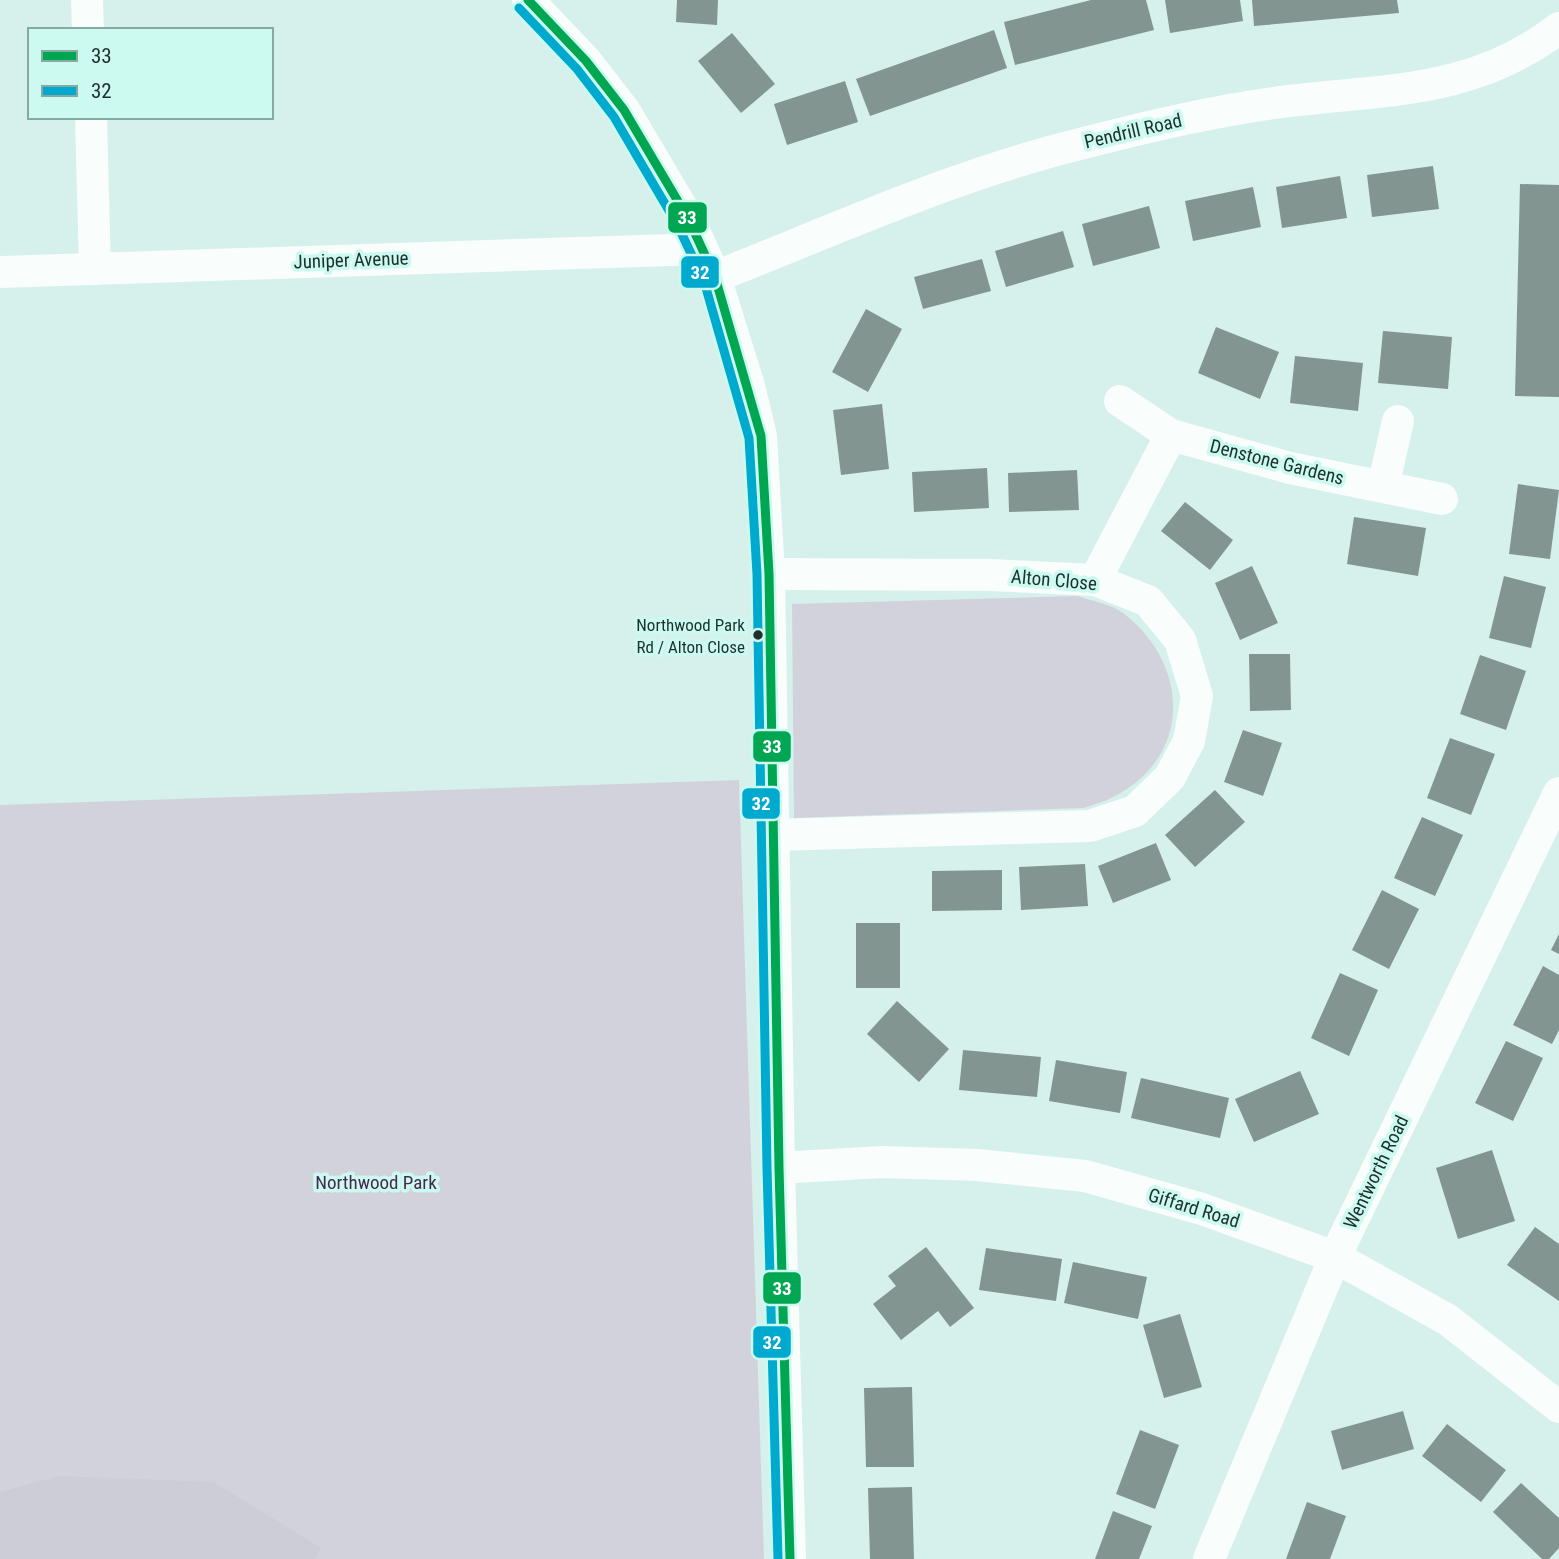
<svg xmlns="http://www.w3.org/2000/svg" width="1559" height="1559" viewBox="0 0 1559 1559" font-family="'Roboto Condensed',sans-serif">
<style>
.green{fill:#d2d2dd}
.forest{fill:#cdcdd8}
.building{fill:#829591}
.lines{fill:none;stroke-linecap:round;stroke-linejoin:round}
.street{stroke:#f9fdfc;stroke-width:32}
.bus-1-casing{stroke:#ccfaf1;stroke-width:14}
.bus-2-casing{stroke:#ccfaf1;stroke-width:14}
.bus-1{stroke:#00a651;stroke-width:9}
.bus-2{stroke:#00a9ce;stroke-width:9}
.bus-dot{fill:#1e302c;stroke:#ccfaf1;stroke-width:2.5}
.labels{text-anchor:middle;dominant-baseline:central;stroke-width:7;stroke-linejoin:round;paint-order:stroke}
.bus-label{font-size:17px;fill:#1e302c;stroke:#ccfaf1;text-anchor:end}
.street-label{font-size:19px;fill:#1e302c;stroke:#ccfaf1}
.park-label{font-size:19px;fill:#47294d;stroke:#ccfaf1}
.line-badge{stroke:#ccfaf1;stroke-width:2.5}
.badge-label{font-size:19px;text-anchor:middle;font-weight:bold;fill:#fff}
</style>
<rect width="100%" height="100%" fill="#d6f0eb"/>
<g class="green">
<path d="M1078,596C1091,601 1112,604 1123,613C1190,664 1193,757 1113,797C1104,802 1093,805 1083,808L794,818L792,604Z"/>
<polygon points="739,780 764,1559 0,1559 0,805"/>
</g>
<polygon class="forest" points="59,1476 214,1482 321,1548 315,1559 0,1559 0,1492"/>
<g class="building">
<polygon points="677,0 718,0 717,25 676,22"/>
<polygon points="1091,0 1146,0 1154,30 1015,65 1004,22"/>
<polygon points="1165,0 1240,0 1243,21 1170,33"/>
<polygon points="1252,0 1397,0 1399,13 1254,26"/>
<polygon points="994,30 1007,68 870,116 856,79"/>
<polygon points="732,33 775,84 741,113 698,61"/>
<polygon points="845,81 858,122 787,145 774,104"/>
<polygon points="1433,166 1439,209 1372,217 1367,175"/>
<polygon points="1340,176 1347,218 1282,228 1276,187"/>
<polygon points="1520,184 1559,185 1559,397 1515,396"/>
<polygon points="1253,187 1261,227 1193,241 1185,201"/>
<polygon points="1149,206 1160,248 1093,266 1082,224"/>
<polygon points="1063,231 1074,267 1006,287 995,251"/>
<polygon points="982,259 991,291 923,309 914,277"/>
<polygon points="866,309 902,329 868,392 832,372"/>
<polygon points="1216,327 1279,352 1260,399 1198,373"/>
<polygon points="1383,331 1452,337 1448,389 1378,383"/>
<polygon points="1295,356 1363,363 1358,411 1290,403"/>
<polygon points="882,404 889,469 841,475 833,410"/>
<polygon points="987,468 989,508 914,512 912,472"/>
<polygon points="1077,470 1079,510 1009,512 1008,473"/>
<polygon points="1518,484 1559,490 1550,559 1509,554"/>
<polygon points="1185,502 1233,540 1210,570 1161,531"/>
<polygon points="1354,517 1426,528 1418,576 1347,564"/>
<polygon points="1252,566 1278,623 1240,640 1215,583"/>
<polygon points="1504,576 1546,587 1531,648 1489,638"/>
<polygon points="1249,654 1290,654 1291,710 1250,711"/>
<polygon points="1480,655 1526,671 1506,730 1460,714"/>
<polygon points="1243,730 1282,743 1263,796 1224,782"/>
<polygon points="1450,738 1495,754 1471,815 1427,798"/>
<polygon points="1215,790 1245,822 1195,867 1165,835"/>
<polygon points="1422,817 1463,835 1435,896 1394,878"/>
<polygon points="1156,843 1171,880 1113,903 1098,866"/>
<polygon points="1085,864 1088,906 1021,910 1019,867"/>
<polygon points="1002,870 1002,910 932,911 932,871"/>
<polygon points="1382,890 1419,909 1389,969 1352,950"/>
<rect x="856" y="923" width="44" height="65"/>
<polygon points="1559,934 1559,954 1551,950"/>
<polygon points="1543,966 1559,975 1559,1030 1552,1044 1513,1025"/>
<polygon points="1340,973 1378,990 1349,1056 1311,1038"/>
<polygon points="897,1001 949,1049 919,1082 867,1034"/>
<polygon points="1506,1041 1543,1058 1513,1121 1475,1103"/>
<polygon points="963,1050 1041,1057 1037,1097 959,1090"/>
<polygon points="1056,1060 1127,1072 1120,1113 1049,1101"/>
<polygon points="1300,1071 1319,1114 1254,1142 1235,1099"/>
<polygon points="1141,1078 1229,1098 1220,1138 1131,1118"/>
<polygon points="1492,1150 1515,1221 1458,1239 1436,1168"/>
<polygon points="1535,1227 1559,1244 1559,1301 1507,1265"/>
<polygon points="926,1247 974,1308 950,1327 938,1311 901,1340 873,1304 896,1286 888,1276"/>
<polygon points="986,1248 1062,1259 1056,1301 979,1290"/>
<polygon points="1073,1262 1147,1277 1138,1319 1064,1303"/>
<polygon points="1180,1314 1202,1387 1164,1398 1143,1325"/>
<polygon points="912,1387 914,1467 866,1467 864,1388"/>
<polygon points="1403,1411 1414,1449 1342,1470 1331,1431"/>
<polygon points="1447,1424 1506,1470 1481,1502 1422,1456"/>
<polygon points="1140,1430 1179,1445 1155,1509 1116,1494"/>
<polygon points="1521,1483 1559,1518 1559,1548 1549,1559 1542,1559 1493,1512"/>
<polygon points="912,1487 914,1559 870,1559 868,1488"/>
<polygon points="1307,1502 1346,1516 1330,1559 1286,1559"/>
<polygon points="1113,1511 1152,1526 1139,1559 1095,1559"/>
</g>
<g class="lines">
<g class="street">
<polyline points="87,0 88,30"/>
<polyline points="528,0 586,61 624,110 689,220 715,277 749,386 761,436 769,574 779,1168 790,1559"/>
<polyline points="91,117 95,269"/>
<polyline points="0,272 702,249"/>
<path d="M715,277C834,230 952,176 1076,145C1146,127 1217,110 1289,101C1389,89 1475,93 1559,28"/>
<polyline points="1120,401 1171,435 1290,468 1442,499"/>
<polyline points="1383,487 1398,421"/>
<polyline points="769,574 990,575 1095,580 1148,601 1180,640 1197,696 1189,741 1170,777 1135,811 1090,826 774,835"/>
<polyline points="1095,580 1171,435"/>
<polyline points="779,1168 882,1162 977,1165 1085,1176 1202,1209 1335,1257 1448,1320 1559,1407"/>
<polyline points="1209,1559 1335,1257 1559,793"/>
</g>
<defs>
<polyline id="bus-1" points="528,0 586,61 624,110 689,220 715,277 761,436 769,574 779,1168 790,1559"/>
<polyline id="bus-2" points="519,8 577,69 614,117 678,226 704,281 749,438 757,574 767,1168 778,1559"/>
</defs>
<use href="#bus-1" class="bus-1-casing"/>
<use href="#bus-2" class="bus-2-casing"/>
<use href="#bus-1" class="bus-1"/>
<use href="#bus-2" class="bus-2"/>
</g>
<circle class="bus-dot" cx="758" cy="635" r="6"/>
<g class="labels">
<g class="bus-label">
<text x="745" y="625">Northwood Park<tspan x="745" dy="22">Rd / Alton Close</tspan></text>
</g>
<g class="street-label">
<text transform="translate(1133 131) rotate(-13)">Pendrill Road</text>
<text transform="translate(351 260) rotate(-2)">Juniper Avenue</text>
<text transform="translate(1277 462) rotate(14)">Denstone Gardens</text>
<text transform="translate(1054 580) rotate(5)">Alton Close</text>
<text transform="translate(1376 1172) rotate(-64)">Wentworth Road</text>
<text transform="translate(1194 1208) rotate(17)">Giffard Road</text>
</g>
<g class="park-label">
<text x="376" y="1182">Northwood Park</text>
</g>
</g>
<g class="line-badge">
<rect x="667" y="201" width="41" height="33" rx="7" fill="#00a651"/>
<rect x="680" y="255" width="40" height="34" rx="7" fill="#00a9ce"/>
<rect x="752" y="730" width="40" height="33" rx="7" fill="#00a651"/>
<rect x="741" y="787" width="40" height="33" rx="7" fill="#00a9ce"/>
<rect x="762" y="1271" width="40" height="34" rx="7" fill="#00a651"/>
<rect x="752" y="1325" width="40" height="34" rx="7" fill="#00a9ce"/>
</g>
<g class="badge-label">
<text x="687" y="224">33</text>
<text x="700" y="279">32</text>
<text x="772" y="753">33</text>
<text x="761" y="810">32</text>
<text x="782" y="1295">33</text>
<text x="772" y="1349">32</text>
</g>
<rect x="28" y="28" width="245" height="91" fill="#ccfaf1" stroke="#86a9a2" stroke-width="2"/>
<rect x="42" y="51" width="35" height="10" fill="#00a651" stroke="#86a9a2" stroke-width="2"/>
<text x="91" y="63" font-size="21" fill="#1e302c">33</text>
<rect x="42" y="86" width="35" height="10" fill="#00a9ce" stroke="#86a9a2" stroke-width="2"/>
<text x="91" y="98" font-size="21" fill="#1e302c">32</text>
</svg>
